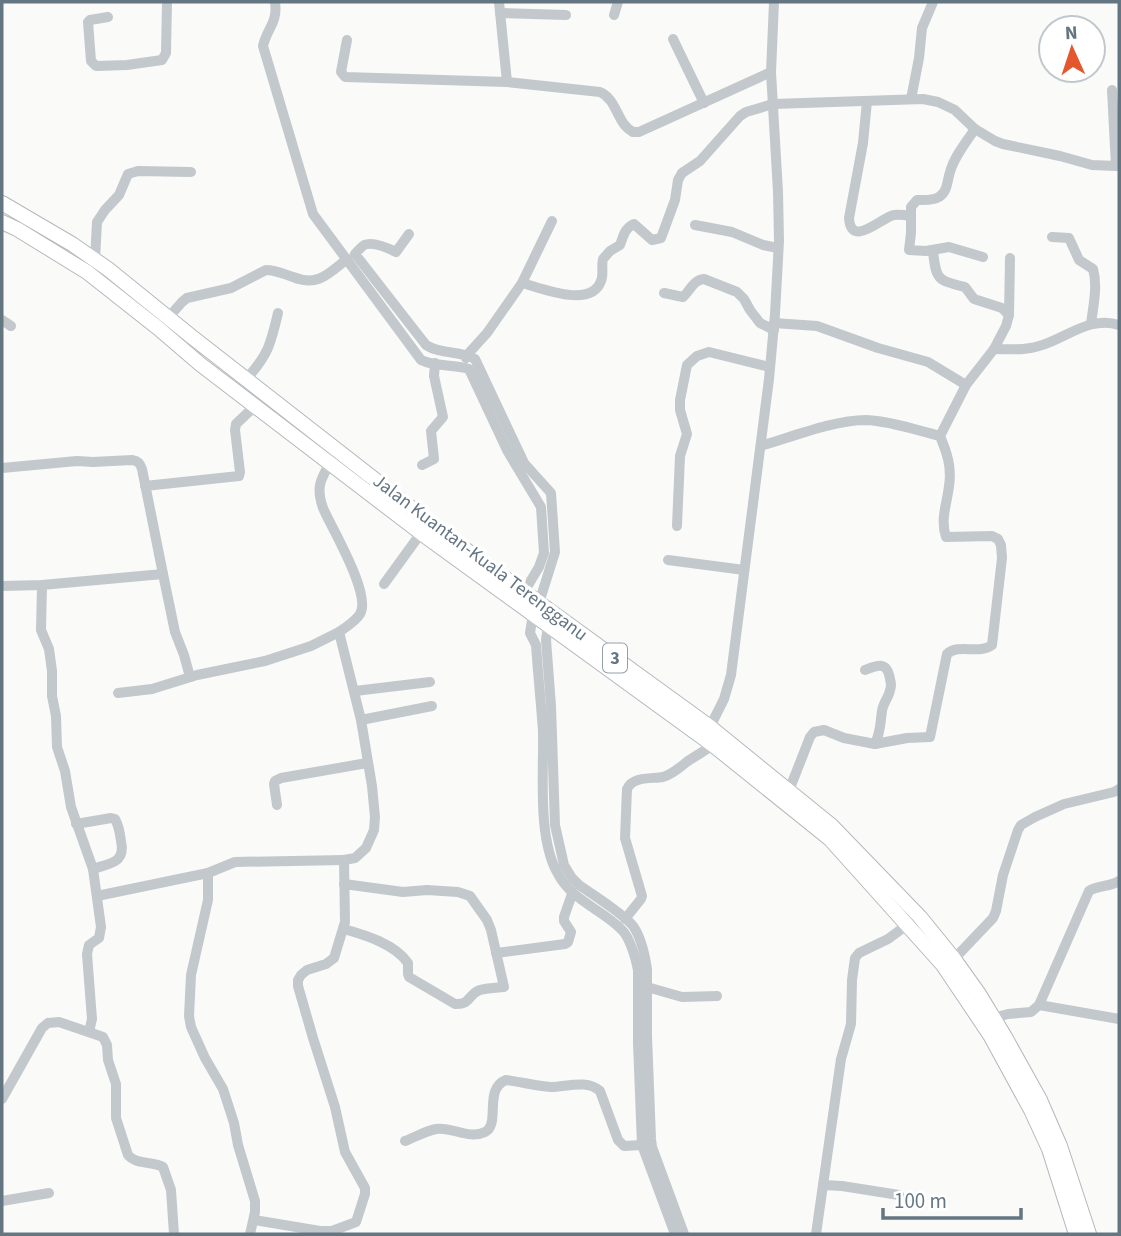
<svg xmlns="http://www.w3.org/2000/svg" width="1121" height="1236" viewBox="0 0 1121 1236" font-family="'Source Sans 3',sans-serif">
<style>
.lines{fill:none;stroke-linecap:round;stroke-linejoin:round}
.highway-casing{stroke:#b4b9bd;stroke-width:16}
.minor{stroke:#c3c8cc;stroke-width:10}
.highway{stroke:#fff;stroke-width:14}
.labels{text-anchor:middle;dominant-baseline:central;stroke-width:7;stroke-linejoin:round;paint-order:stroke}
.shield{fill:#fff;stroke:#939fa8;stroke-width:2}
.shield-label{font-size:18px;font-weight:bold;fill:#657683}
.street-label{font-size:19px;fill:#657683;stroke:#fff}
</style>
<rect width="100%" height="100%" fill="#fafaf8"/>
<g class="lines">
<defs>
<g id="highway">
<polyline points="2,203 72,244 108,269 192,337 451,539 710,727 832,826 920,917 954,959 979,994 1005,1037 1040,1100 1060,1146 1089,1234"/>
<polyline points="2,222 17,229 87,272 158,328 200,364 421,533 713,745 830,839 943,965 990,1035 1031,1110 1049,1149 1076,1234"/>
</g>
</defs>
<use href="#highway" class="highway-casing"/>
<g class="minor">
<path d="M275,2C278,23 267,28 263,46L313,214L421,360C435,367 453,364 469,369L508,452L541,507L544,553L539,567L524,592"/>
<polyline points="499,2 507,82"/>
<polyline points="500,13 566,15"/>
<polyline points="614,15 618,2"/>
<polyline points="108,17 90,20 88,22 91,61 96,66 127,65 162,60 166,53 167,2"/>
<polyline points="673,39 704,103"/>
<path d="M347,40L341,72L345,77L507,82L600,92C618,100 616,123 633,132H639L771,72"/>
<polyline points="911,99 919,58 922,28 933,2"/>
<path d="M867,101L863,143L849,218C851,249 882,217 894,215C899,214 905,215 911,216"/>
<path d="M975,129C966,142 954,157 950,172C947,181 948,191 939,197C932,201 925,200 917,200L911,207V233L909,250L926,251L949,247L983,257"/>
<polyline points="695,225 732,232 763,245 778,248"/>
<path d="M409,234L396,252C388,248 373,241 364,245C363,245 356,253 355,254L426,345C441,355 460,350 475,359L524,463L551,493L555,552L539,603"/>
<path d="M1052,237L1069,238L1079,260L1093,269C1098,286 1093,307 1091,324"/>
<path d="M933,251C936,280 937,280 965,287L974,299L1002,308L1009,315"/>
<polyline points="95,260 97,222 105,210 119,195 128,174 138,171 191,172"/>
<path d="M522,283C541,288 591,309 601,281C604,275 601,266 603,259L610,251L620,245C624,235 624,229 634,224L652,240L661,238L675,200L678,180L682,173L700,161L740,116L746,112L773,104L923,99L938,102L955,110L975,129L995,141L1003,144L1060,156L1092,165L1116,166L1112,90"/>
<path d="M664,293L683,297C690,291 693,280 704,279L737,292L744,299L750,310L760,323L774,330"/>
<path d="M168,318L182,302L187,298L231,288L266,270C275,270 284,274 293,277C318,287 328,274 347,259"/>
<polyline points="2,320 11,326"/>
<polyline points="774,323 817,326 878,348 928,362 966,385"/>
<path d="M994,349C1008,349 1024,351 1039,346C1065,339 1090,315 1119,325"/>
<polyline points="466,358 467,355 487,333 522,283 552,221"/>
<path d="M246,379C268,356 271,343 278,313"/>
<path d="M761,446C792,437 834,420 866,420C890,421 916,430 940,436L966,385L994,349L1006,326L1009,315L1010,258"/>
<path d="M330,463C320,480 316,488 323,508C332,529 372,595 360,614C356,621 346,627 339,632L361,720L372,786L375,817L374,830L366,848L355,858L344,860L345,922L334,958L326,964L307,970L301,975L298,980V986L313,1038L335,1107L345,1152L365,1188V1194L356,1222L332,1231L331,1234"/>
<polyline points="422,465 434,459 431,431 443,417 434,376 435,363"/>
<path d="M2,468L77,461L93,462L132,460C138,461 140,463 142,469L163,574"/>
<polyline points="145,486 239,476 240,472 235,430 236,424 255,406"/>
<polyline points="677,526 680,456 687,434 680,410 680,400 687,365 697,356 709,352 770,367"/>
<polyline points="668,560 744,570"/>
<polyline points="384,584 421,533"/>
<polyline points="42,585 41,630 49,649 52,671 52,696 56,716 57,747 65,771 71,807 93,869 101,927 99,938 89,945 87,954 92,1019 89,1032"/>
<polyline points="2,586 42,585 163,574 175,632 184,655 190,677"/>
<path d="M533,614L530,633L536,645C538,674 541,703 543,731C544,773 537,838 558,874C572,901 602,909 622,930C630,938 636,959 638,970V1043L642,1145L675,1234"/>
<path d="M548,625L546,640L551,706L555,825L564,865L572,878L579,885C592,894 624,914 633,926C641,937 645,956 647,969V1036L651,1139L652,1147L684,1234"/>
<path d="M865,670C878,665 887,661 890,679C891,684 892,685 890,690C889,697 883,703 882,711C880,724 881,731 875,744"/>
<polyline points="355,691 430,682"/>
<polyline points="118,693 152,689 197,675 265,661 311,646 339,632"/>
<polyline points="361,720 432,706"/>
<polyline points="710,727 724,699 731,675 769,379 775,314 779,241 778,192 771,72 774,2"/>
<path d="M788,790L792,783L810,737L814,732L824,730L844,738L875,744L907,738L930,737L947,654C959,643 979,655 992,645L1002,558L1001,545L998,539L992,536L946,537C940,519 947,504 949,486C952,467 947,453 940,436"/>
<polyline points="277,805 274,784 275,781 281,778 367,763"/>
<path d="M76,824L111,818L115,819C119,826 120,833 121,841C126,863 110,863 93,869"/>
<polyline points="208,873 208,900 191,975 189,1016 191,1027 205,1058 223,1089 234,1123 238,1145 255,1201 255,1212 250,1234"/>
<polyline points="97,896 208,873 235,862 344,860"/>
<path d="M625,919L641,899L642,896L625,838L627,789C633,776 651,779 663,777C673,774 680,767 688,761C696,756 704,751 713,745"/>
<path d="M344,929C365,935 395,944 408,963V974L409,977L455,1004C471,1005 468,994 480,990C487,988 496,988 504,987L491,930L487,920L470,896L458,892L427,890L403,892L344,884"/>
<polyline points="496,953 565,944 568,942 571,932 564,921 564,917 572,894"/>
<polyline points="954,959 993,918 996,911 1003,875 1018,830 1021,825 1035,817 1064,804 1114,792 1119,789"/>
<polyline points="647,987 682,997 717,996"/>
<path d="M1039,1005L1089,891C1098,885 1110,887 1119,881"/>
<polyline points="993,1018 1008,1014 1031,1012 1039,1005 1119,1019"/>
<path d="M2,1099L42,1028L48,1023L59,1022L103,1037L107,1045L108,1060L116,1084V1118L128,1155C136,1165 153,1161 163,1167L171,1190L174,1234"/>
<path d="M405,1141C415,1137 426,1131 436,1129C451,1126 469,1140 485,1132C501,1124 483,1089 506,1080C521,1082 536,1086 551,1087C566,1087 587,1079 600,1091L618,1140L624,1146L642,1145"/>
<polyline points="823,1185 842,1186 899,1195"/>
<polyline points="2,1201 49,1193"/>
<polyline points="254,1220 320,1231 332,1231"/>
<polyline points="816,1234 841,1059 851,1024 852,980 855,958 859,953 888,939 907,925"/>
</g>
<use href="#highway" class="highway"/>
</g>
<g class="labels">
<rect class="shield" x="603" y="643.5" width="24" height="29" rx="5"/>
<g class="shield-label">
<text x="615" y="658">3</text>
</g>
<g class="street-label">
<text transform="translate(480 558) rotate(37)">Jalan Kuantan-Kuala Terengganu</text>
</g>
</g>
<rect width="1121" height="1236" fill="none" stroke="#657683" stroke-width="7"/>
<g transform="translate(1072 49) rotate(357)"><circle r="33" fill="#ffffff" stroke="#c1c8cd" stroke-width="2"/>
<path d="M0-5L12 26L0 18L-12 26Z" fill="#e4572e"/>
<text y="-10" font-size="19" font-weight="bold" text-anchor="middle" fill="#657683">N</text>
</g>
<path d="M883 1208v10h138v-10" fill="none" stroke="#657683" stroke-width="3.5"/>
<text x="894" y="1208" font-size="21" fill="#657683" stroke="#ffffff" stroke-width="5" paint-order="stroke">100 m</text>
</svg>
